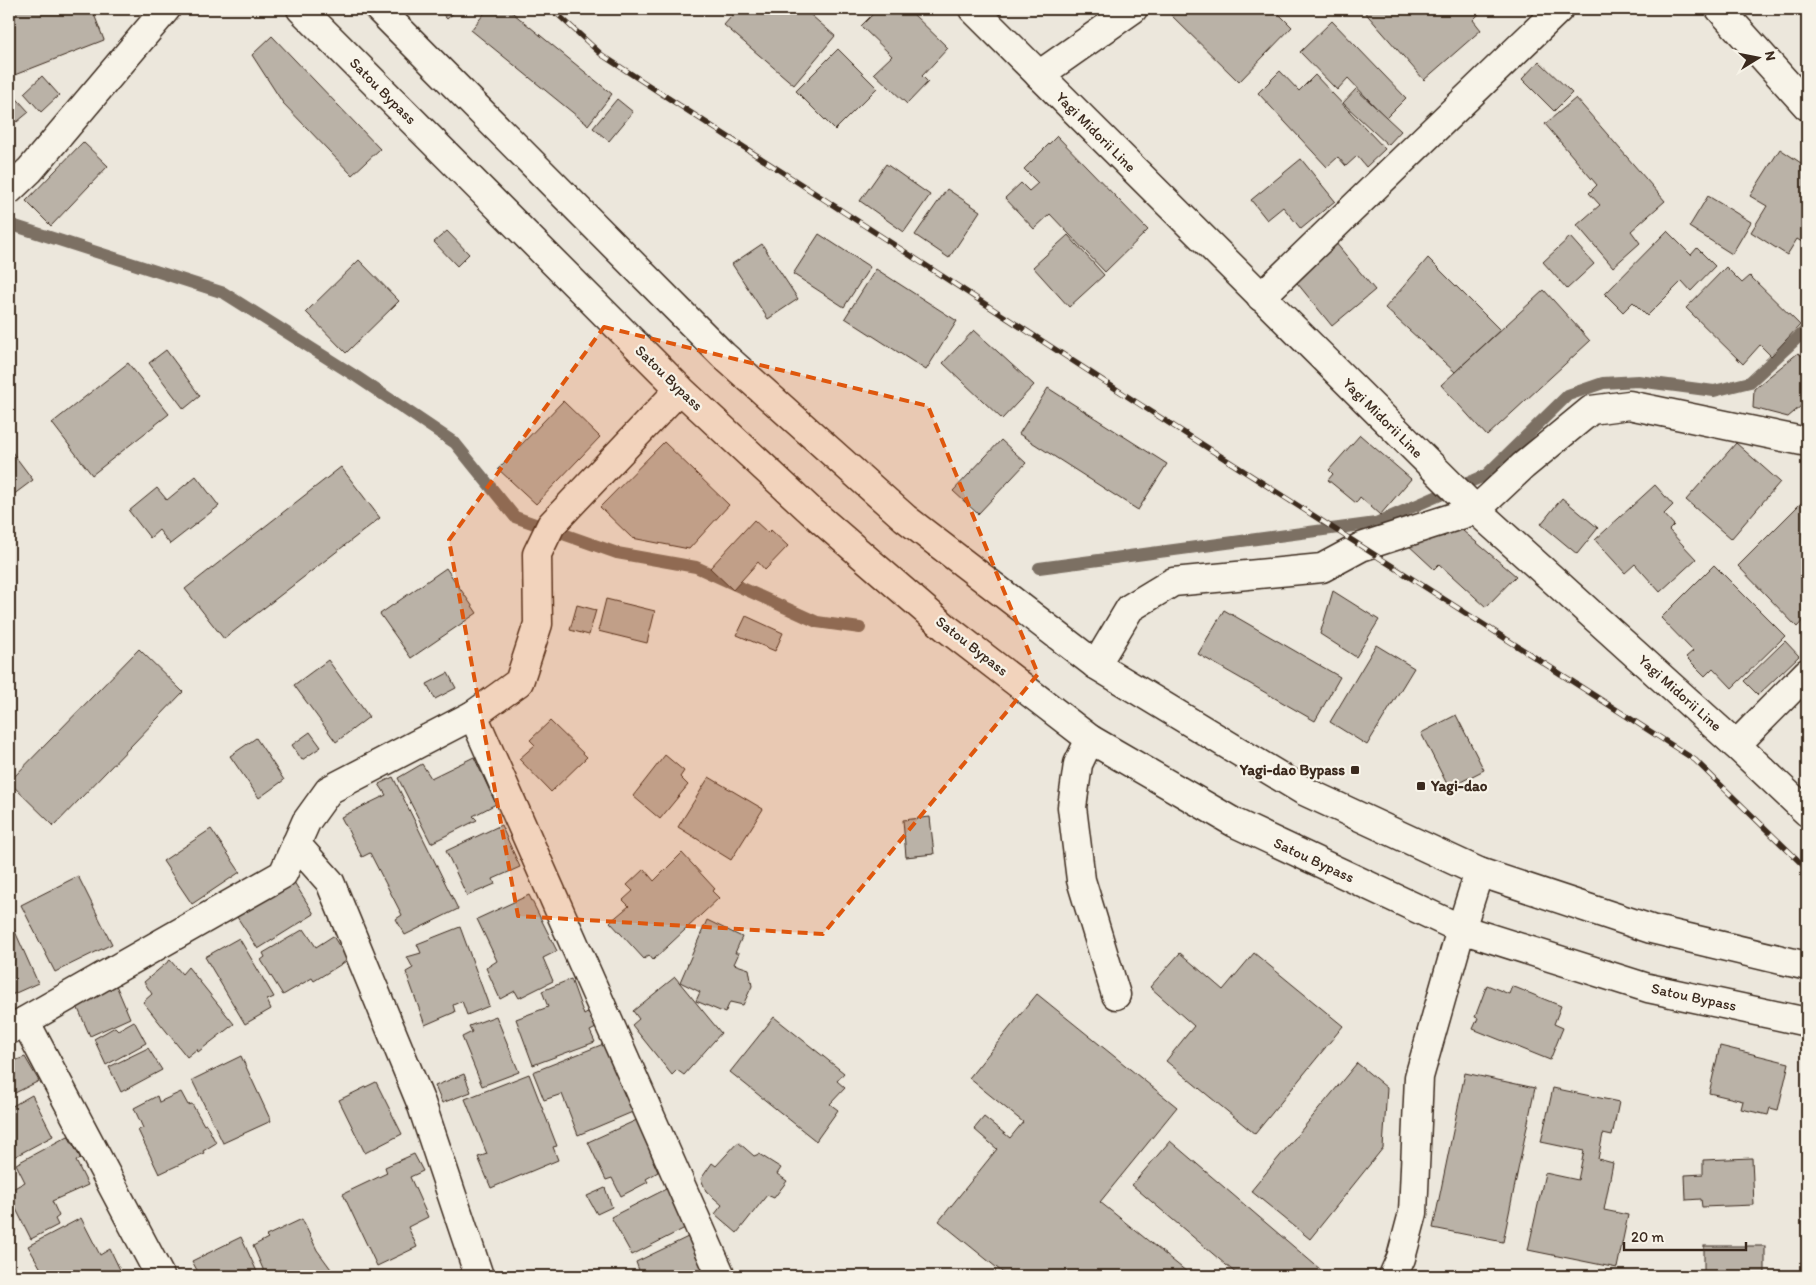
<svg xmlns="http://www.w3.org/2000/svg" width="1816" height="1285" viewBox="0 0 1816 1285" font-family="Itim,sans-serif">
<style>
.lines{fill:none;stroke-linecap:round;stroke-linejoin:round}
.stream{stroke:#7c7064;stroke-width:12}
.building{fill:#bab2a7;stroke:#3b2a1e}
.minor-casing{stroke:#3b2a1e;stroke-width:31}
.major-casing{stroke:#3b2a1e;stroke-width:31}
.highway-casing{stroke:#3b2a1e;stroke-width:31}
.minor{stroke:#f7f3e8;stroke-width:28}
.major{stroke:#f7f3e8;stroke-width:28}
.highway{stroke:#f7f3e8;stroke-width:28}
.rail-casing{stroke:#3b2a1e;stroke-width:5.5}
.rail{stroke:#f7f3e8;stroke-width:4;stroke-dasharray:11;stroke-linecap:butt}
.marked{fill:#df570d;fill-opacity:0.2;stroke:#df570d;stroke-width:4;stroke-dasharray:10 6;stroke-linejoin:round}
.poi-dot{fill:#3b2a1e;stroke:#f7f3e8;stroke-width:2}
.labels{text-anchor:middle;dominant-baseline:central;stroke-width:4.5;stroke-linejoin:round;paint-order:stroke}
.street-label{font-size:15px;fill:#3b2a1e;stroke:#f7f3e8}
.poi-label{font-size:15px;font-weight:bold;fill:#3b2a1e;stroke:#f7f3e8;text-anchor:end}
</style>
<rect width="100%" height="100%" fill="#ece7dc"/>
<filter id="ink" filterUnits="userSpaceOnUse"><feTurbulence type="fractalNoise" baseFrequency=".02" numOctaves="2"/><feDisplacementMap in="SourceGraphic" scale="10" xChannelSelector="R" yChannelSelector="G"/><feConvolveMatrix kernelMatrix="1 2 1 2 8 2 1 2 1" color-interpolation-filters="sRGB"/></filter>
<g filter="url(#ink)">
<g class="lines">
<g class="stream">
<polyline points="9,224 224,293 357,377 455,443 515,517 617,553 696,567 817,622 860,628"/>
<polyline points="1039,568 1376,523 1486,475 1568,395 1603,383 1638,381 1714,391 1750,382 1807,329"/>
</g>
</g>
<g class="building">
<polygon points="9,9 92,9 104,40 12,76 9,66"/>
<polygon points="438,9 458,9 447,19"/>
<polygon points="488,9 508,9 612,94 588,125 471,30"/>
<polygon points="738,9 804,9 835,36 794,85 724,25"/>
<polygon points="878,9 908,9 948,48 922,76 928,82 907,104 874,73 892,56 861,26"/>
<polygon points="1176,9 1274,9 1292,27 1239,82 1170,14"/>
<polygon points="1362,9 1477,9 1480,13 1473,20 1481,30 1424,80"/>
<polygon points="1332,21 1406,98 1386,118 1348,78 1337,90 1300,52"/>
<polygon points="272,36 380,149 352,175 283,103 252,55"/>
<polygon points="838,49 877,88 835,130 796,91"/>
<polygon points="1539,61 1572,93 1554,111 1522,79"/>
<polygon points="1280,71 1299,91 1315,75 1385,149 1366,167 1357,156 1346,166 1338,157 1327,167 1258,93"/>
<polygon points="42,76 59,95 41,112 24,93"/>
<polygon points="1356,89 1401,131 1388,145 1343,103"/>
<polygon points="9,90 29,112 17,122 9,113"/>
<polygon points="1576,98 1665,201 1631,231 1640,243 1613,267 1577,225 1600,205 1589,193 1597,185 1545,124"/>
<polygon points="617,99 633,112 609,141 593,128"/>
<polygon points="1057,136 1148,230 1105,272 1050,214 1034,229 1005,198 1021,183 1029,191 1038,183 1024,169"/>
<polygon points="83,142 108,166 51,226 26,201"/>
<polygon points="1780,149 1807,167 1807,245 1797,239 1787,255 1751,232 1767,206 1750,196"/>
<polygon points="1301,159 1335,201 1301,229 1283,207 1267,220 1251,200"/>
<polygon points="886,164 930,195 904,232 860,201"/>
<polygon points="947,189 980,211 949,258 915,235"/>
<polygon points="1708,196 1751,222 1732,254 1689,227"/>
<polygon points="447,231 469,254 457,266 434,242"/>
<polygon points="1667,231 1691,255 1697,248 1715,266 1691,291 1682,281 1647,316 1633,302 1623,312 1605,294"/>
<polygon points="819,234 870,267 844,307 793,274"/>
<polygon points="1068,235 1104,275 1069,307 1033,267"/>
<polygon points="1570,237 1594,264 1567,289 1543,262"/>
<polygon points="1335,242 1375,290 1332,326 1293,278"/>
<polygon points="762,244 798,299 768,319 732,264"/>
<polygon points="1428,258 1500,330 1455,372 1385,308"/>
<polygon points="359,260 399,301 346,353 306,312"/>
<polygon points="1726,267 1742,283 1750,276 1800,325 1771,356 1760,345 1743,364 1686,308"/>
<polygon points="876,269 957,321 926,370 845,318"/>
<polygon points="1544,290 1590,341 1487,436 1441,385"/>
<polygon points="974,330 1034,385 1002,419 943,363"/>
<polygon points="166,350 200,396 184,409 149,363"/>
<polygon points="1798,353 1805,358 1807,355 1807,401 1788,417 1753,408 1754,389"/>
<polygon points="128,363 169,414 92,475 52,423"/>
<polygon points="1048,388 1167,464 1138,510 1019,434"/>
<polygon points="563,401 600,437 536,504 498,469"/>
<polygon points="1360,435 1411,479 1380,515 1360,497 1356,503 1328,480 1333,474 1329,470"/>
<polygon points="1001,440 1026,463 978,514 953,491"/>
<polygon points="664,442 729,505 689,549 632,538 600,507"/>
<polygon points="1736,443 1780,482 1731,539 1686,500"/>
<polygon points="9,448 33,480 9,498"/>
<polygon points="341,467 380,518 224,639 185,589"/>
<polygon points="196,476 219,506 170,544 159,530 150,538 129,511 157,488 167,500"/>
<polygon points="1655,485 1673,505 1664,514 1674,525 1669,530 1696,559 1660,592 1635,564 1625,573 1595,540"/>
<polygon points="1807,497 1807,616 1797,627 1738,566"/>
<polygon points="1562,498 1598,528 1577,554 1541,524"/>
<polygon points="754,520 768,533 771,530 788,546 765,570 758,562 733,590 710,568"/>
<polygon points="1456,525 1516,576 1486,607 1439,564 1434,569 1406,543 1432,530 1444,537"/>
<polygon points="1714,565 1785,636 1732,688 1713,668 1705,676 1686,657 1693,651 1661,618"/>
<polygon points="446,568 477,613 411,658 380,614"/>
<polygon points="1333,591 1379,620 1356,657 1320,634"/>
<polygon points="606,599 655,611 647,643 598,631"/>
<polygon points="577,605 596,610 589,635 570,630"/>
<polygon points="1224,610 1340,677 1315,721 1198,654"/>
<polygon points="746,616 783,633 775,651 737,635"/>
<polygon points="1785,641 1799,656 1758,695 1744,681"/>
<polygon points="1376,645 1414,668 1367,745 1330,722"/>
<polygon points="139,649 183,692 54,826 9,782"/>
<polygon points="328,660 369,717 336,742 294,685"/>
<polygon points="448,673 456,688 435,699 427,684"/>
<polygon points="1456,715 1484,770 1449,788 1421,733"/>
<polygon points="550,721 587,757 551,792 519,759 535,745 530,740"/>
<polygon points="310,732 321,747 302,760 292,745"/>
<polygon points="256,738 284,780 259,798 230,756"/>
<polygon points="665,755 684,771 680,777 688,785 660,819 633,796"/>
<polygon points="474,757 496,804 473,816 477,820 431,843 398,778 422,764 431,778"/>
<polygon points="393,777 458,909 405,935 396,919 402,915 370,853 362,857 341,817 386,795 379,784"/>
<polygon points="709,777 763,809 731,860 678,827"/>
<polygon points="930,817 934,854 906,857 903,820"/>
<polygon points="501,825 520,867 493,879 495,884 467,896 446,851"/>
<polygon points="211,829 240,872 192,904 163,861"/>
<polygon points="682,853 715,889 712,891 719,898 653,960 649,955 644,959 610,922 629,906 623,900 633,891 627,885 644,869 654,881"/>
<polygon points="78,876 112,944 55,972 21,905"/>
<polygon points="294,882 314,914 258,949 237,917"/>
<polygon points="529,895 557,951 543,958 553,981 519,998 515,991 500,999 486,968 497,961 477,919"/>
<polygon points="707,920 742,937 735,953 739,953 734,964 749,969 752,986 743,1005 730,1002 725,1013 696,1001 700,992 680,982"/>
<polygon points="13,927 38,983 9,996 9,929"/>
<polygon points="460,927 489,1006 467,1015 462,1001 453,1005 455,1012 425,1025 406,972 413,968 407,957 421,953 417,944"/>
<polygon points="304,929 316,947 333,936 348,960 314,981 312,978 283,995 261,960 265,957 263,953"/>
<polygon points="239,938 274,997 267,1000 271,1009 245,1024 205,957"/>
<polygon points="1180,953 1223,990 1254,953 1343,1026 1255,1134 1166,1061 1194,1026 1150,987"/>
<polygon points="170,960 182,974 188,967 234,1024 198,1052 197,1049 187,1057 143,1002 152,994 144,982"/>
<polygon points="675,977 721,1033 684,1075 677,1070 672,1075 632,1025 639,1019 633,1011"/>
<polygon points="571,979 584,1015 589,1012 596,1028 590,1031 595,1042 533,1065 516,1019 548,1007 542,991"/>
<polygon points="116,985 130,1018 90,1036 76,1004"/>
<polygon points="1487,985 1509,994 1512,986 1561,1006 1554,1024 1563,1028 1550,1060 1473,1029 1478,1018 1475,1017"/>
<polygon points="1037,994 1177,1107 1100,1202 1192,1276 1007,1276 939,1221 997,1149 974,1129 984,1117 1010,1138 1023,1122 969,1078"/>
<polygon points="496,1016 519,1072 482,1086 462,1037 472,1032 469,1026"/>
<polygon points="774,1017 844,1073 837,1081 845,1088 830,1104 838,1110 816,1141 730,1072"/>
<polygon points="134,1021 146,1043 106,1065 94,1039 115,1027 118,1030"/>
<polygon points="606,1043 635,1111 578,1135 562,1094 544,1100 533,1072"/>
<polygon points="1720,1046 1789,1063 1778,1110 1770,1108 1768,1115 1741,1109 1743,1101 1709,1093"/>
<polygon points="148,1048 162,1070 121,1092 109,1067"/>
<polygon points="9,1052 14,1061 25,1057 39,1081 9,1096"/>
<polygon points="241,1056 271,1121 223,1143 192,1080"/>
<polygon points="1357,1063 1387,1088 1383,1148 1310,1239 1251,1191"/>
<polygon points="1465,1073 1535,1088 1503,1242 1433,1228"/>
<polygon points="464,1074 471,1092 442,1103 435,1086"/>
<polygon points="529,1074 557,1146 553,1147 558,1160 491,1188 478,1157 487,1154 465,1099"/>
<polygon points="376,1082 402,1134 365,1153 339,1100"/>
<polygon points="1553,1088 1619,1102 1612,1136 1603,1134 1598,1159 1613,1163 1604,1210 1628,1215 1617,1268 1528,1250 1545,1173 1578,1180 1584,1151 1541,1142"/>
<polygon points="181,1092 188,1105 192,1104 204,1125 206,1124 216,1143 203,1151 204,1153 159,1174 138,1130 143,1128 134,1108 157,1096 159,1102"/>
<polygon points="32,1095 53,1136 10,1159 9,1156 9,1108"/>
<polygon points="639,1119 657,1159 653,1161 658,1172 646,1179 648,1182 621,1196 612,1178 606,1180 588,1142"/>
<polygon points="68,1136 81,1159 76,1161 88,1185 52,1201 59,1216 55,1219 58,1225 31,1239 9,1195 9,1191 25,1182 16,1164"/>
<polygon points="1170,1141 1328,1276 1239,1276 1132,1185"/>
<polygon points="738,1142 754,1156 759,1154 781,1168 777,1174 787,1181 774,1198 767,1195 737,1233 715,1214 722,1205 706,1191 701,1179 712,1163 716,1166"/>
<polygon points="414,1154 423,1171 410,1177 428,1217 408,1227 417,1247 377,1266 343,1194 387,1173 385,1167"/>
<polygon points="1752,1158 1754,1205 1702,1207 1701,1199 1686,1200 1685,1175 1703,1174 1703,1160"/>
<polygon points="605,1188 612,1207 597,1214 587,1196"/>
<polygon points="668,1188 689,1226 632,1255 611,1217"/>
<polygon points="81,1218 100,1255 110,1249 123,1276 45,1276 28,1246"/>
<polygon points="302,1219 317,1250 336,1276 266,1276 253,1246 268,1238 266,1236"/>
<polygon points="690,1236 706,1268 695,1273 696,1276 641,1276 636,1262"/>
<polygon points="241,1237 259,1276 195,1276 193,1273 198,1272 192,1261"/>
<rect x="1704" y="1246" width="61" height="30"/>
</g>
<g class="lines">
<defs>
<g id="minor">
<polyline points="1720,9 1807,106"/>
<polyline points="1039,75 1133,9"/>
<polyline points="9,190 30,170 166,9"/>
<polyline points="1261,297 1559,9"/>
<polyline points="1096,665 1130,608 1173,582 1322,568 1361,547 1476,510 1523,466 1591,410 1629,405 1807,442"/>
<polyline points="473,715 721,1276"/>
<polyline points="1090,739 1078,764 1072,807 1081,880 1116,995"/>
<polyline points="1736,745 1807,673"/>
<polyline points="296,844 330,882 421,1103 479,1276"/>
<polyline points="25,1021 160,1276"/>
<polyline points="9,1030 283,874 306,822 329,790 473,715 519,682 538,624 537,554 551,525 680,389"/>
<polyline points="1393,1276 1401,1258 1413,1213 1419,1077 1461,929 1479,872"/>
</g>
<polyline id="major" points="973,9 1476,510 1736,745 1807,812"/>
<g id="highway">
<polyline points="301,9 680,389 811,511 945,627 1090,739 1235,823 1461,929 1648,988 1807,1022"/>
<polyline points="379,9 723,355 905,518 1096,665 1304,791 1479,872 1651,929 1807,966"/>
</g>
</defs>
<use href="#minor" class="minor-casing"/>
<use href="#major" class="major-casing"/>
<use href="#highway" class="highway-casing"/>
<use href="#minor" class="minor"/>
<use href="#major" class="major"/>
<use href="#highway" class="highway"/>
<defs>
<polyline id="rail" points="552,9 602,55 1133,400 1695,760 1807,869"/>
</defs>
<use href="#rail" class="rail-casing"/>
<use href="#rail" class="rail"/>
</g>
</g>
<path class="marked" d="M604,327L928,406L1038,674L823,934L518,916L449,540Z"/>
<g class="poi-dot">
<rect x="1350" y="765" width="10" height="10" rx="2.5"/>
<rect x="1416" y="781" width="10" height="10" rx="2.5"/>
</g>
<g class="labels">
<g class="street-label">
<text transform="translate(383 91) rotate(45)">Satou Bypass</text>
<text transform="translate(1096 132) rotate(45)">Yagi Midorii Line</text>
<text transform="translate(669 378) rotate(44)">Satou Bypass</text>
<text transform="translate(1383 418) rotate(45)">Yagi Midorii Line</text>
<text transform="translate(972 646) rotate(38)">Satou Bypass</text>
<text transform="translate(1680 693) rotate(42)">Yagi Midorii Line</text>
<text transform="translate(1314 860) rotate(25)">Satou Bypass</text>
<text transform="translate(1694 997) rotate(12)">Satou Bypass</text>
</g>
<g class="poi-label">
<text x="1345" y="770">Yagi-dao Bypass</text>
<text x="1431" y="786" text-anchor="start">Yagi-dao</text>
</g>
</g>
<rect width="1816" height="1285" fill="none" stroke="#f7f3e8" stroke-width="30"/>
<rect x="15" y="15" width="1786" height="1255" fill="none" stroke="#3b2a1e" stroke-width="2" filter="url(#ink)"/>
<g transform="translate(1758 58) rotate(80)" stroke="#f7f3e8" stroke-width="4" paint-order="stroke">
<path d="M0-4L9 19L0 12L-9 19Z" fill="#3b2a1e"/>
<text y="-8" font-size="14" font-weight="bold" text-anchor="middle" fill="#3b2a1e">N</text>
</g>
<path d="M1624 1242v8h122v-8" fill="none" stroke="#3b2a1e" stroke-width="2.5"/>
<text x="1631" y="1242" font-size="15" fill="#3b2a1e" stroke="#f7f3e8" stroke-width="4" paint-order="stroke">20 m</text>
</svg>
